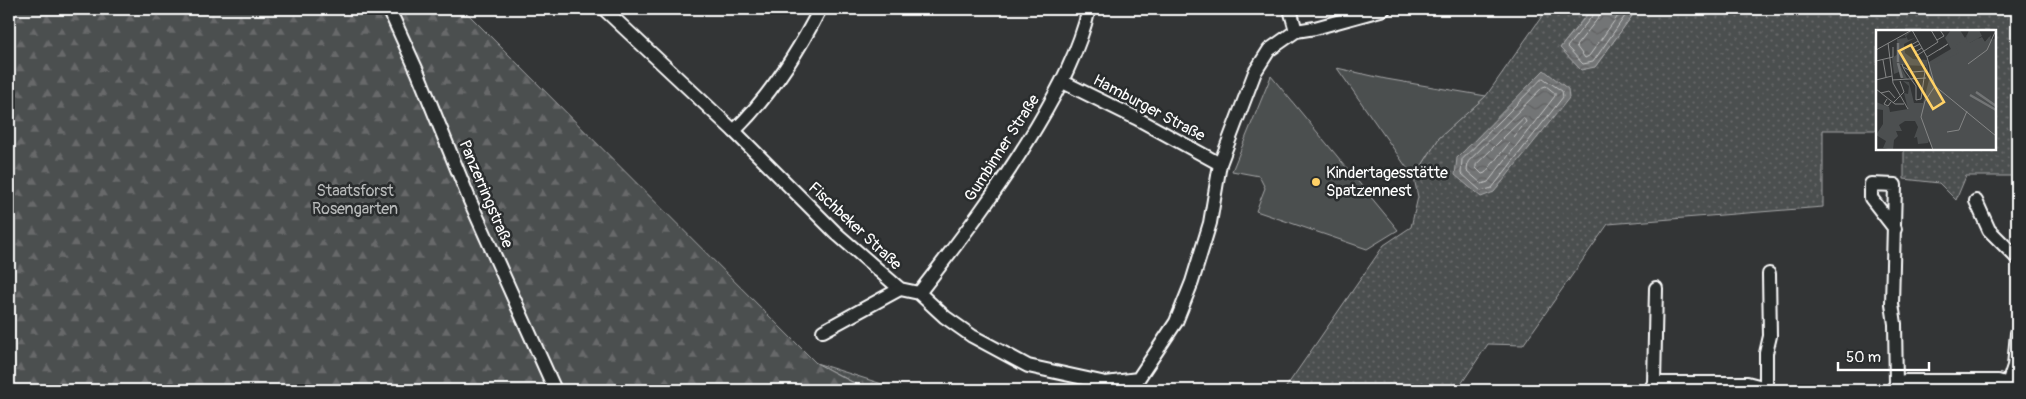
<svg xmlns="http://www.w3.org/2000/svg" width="2026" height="399" viewBox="0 0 2026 399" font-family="Pangolin,sans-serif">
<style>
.grass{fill:url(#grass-dots);stroke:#a6a7a8}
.forest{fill:url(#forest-firs);stroke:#a6a7a8}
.green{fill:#4c4f50;stroke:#a6a7a8}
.water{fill:url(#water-waves);stroke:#abacad}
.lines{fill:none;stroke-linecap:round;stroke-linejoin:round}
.shore{stroke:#c7c8c8;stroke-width:1}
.street-casing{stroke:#fff;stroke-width:16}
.street{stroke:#2a2d2e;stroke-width:12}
.poi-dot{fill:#ffd166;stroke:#2a2d2e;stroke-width:2}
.labels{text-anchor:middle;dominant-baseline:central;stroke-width:5;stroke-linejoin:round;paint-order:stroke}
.street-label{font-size:16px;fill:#fff;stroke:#2a2d2e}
.poi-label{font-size:16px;fill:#fff;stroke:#2a2d2e;text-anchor:start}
.park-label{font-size:16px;fill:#b7b9b9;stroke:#2a2d2e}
.inset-river{fill:none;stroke:#737576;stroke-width:2.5}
.inset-road{fill:none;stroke:#858686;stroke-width:1}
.view{fill:#ffd166;fill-opacity:0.15;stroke:#ffd166;stroke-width:2.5}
.inset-edge{fill:none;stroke:#fff;stroke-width:2.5}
</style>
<defs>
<pattern id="grass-dots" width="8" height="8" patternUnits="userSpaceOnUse" patternTransform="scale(1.25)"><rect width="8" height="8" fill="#4c4f50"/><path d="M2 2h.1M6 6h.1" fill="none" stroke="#67696a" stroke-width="1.8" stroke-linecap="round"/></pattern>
<pattern id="forest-firs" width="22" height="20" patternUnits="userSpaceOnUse" patternTransform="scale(1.25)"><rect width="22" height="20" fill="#4c4f50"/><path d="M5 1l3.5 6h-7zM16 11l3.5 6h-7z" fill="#67696a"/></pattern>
<pattern id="water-waves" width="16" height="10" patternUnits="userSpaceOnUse" patternTransform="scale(1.25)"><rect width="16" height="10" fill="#737576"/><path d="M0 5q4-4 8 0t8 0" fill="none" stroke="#606061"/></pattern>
</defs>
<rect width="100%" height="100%" fill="#333536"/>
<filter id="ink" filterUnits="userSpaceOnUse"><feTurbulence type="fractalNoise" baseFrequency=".02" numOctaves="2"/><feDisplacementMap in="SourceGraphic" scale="10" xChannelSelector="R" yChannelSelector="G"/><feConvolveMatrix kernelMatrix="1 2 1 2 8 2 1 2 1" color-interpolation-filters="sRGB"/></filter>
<g filter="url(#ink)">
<g class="grass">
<polygon points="1547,9 1591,9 1560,48 1595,67 1637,9 2017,9 2017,176 1966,176 1956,200 1939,183 1904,179 1904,149 1995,149 1995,31 1877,31 1877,130 1823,130 1823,207 1608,224 1523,345 1488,344 1457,390 1284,390 1384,245 1411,227 1418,197 1414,178 1439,138 1486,96"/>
<polygon points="816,363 901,390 868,390"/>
</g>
<polygon class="forest" points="9,9 463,9 816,363 867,390 9,390"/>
<g class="green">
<polygon points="1337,68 1386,79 1486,96 1439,138 1414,178"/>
<polygon points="1271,76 1398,230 1367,249 1256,211 1265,188 1259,176 1232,171"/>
</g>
<g class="water">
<polygon points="1592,9 1637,9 1595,67 1581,70 1560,48"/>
<polygon points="1544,70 1568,89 1569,98 1494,192 1481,197 1455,175 1457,158"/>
</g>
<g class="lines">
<g class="shore">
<polyline points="1595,9 1594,14 1567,47 1583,64 1593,62 1630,9"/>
<polyline points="1601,9 1599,17 1576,46 1585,58 1589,56 1623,9"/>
<polygon points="1543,78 1562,91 1563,97 1492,188 1481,191 1461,173 1462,160"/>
<polygon points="1543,87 1546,86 1555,93 1555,96 1488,182 1482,184 1467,171 1468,162"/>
<polygon points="1524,118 1526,122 1485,173 1482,174 1476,168 1476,165"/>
</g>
<defs>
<g id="street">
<polyline points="389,9 418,73 470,201 555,390"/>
<polyline points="604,9 734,131 837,234 900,289 919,293 945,317 972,336 1028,366 1106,383 1138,379 1176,322 1192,282 1210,223 1220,164 1255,72 1269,50 1296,31 1315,28 1384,9"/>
<polyline points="1290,9 1296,31"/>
<polyline points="1063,82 1136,118 1220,164"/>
<path d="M734,131C770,96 797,54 820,9"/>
<polyline points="1976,201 1989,230 2017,258"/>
<polyline points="1895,229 1871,198 1871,184 1895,185 1892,304 1895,324 1896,384"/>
<path d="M919,293C961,239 1002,185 1037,126C1059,89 1079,51 1089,9"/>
<polyline points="823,331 900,289"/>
<polyline points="1654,383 1656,288"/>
<polyline points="2008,384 2014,366 2017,333"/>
<polyline points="1766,388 1766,353 1770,336 1769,274"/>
<polyline points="1650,390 1654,383 1747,383 1766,388 1767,390"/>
<polyline points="1892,390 1896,384 1905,381 1998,381 2008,384 2015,390"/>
</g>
</defs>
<use href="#street" class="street-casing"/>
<use href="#street" class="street"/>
</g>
</g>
<circle class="poi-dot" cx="1316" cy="182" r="5"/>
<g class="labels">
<g class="street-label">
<text transform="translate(1149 108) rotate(28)">Hamburger Straße</text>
<text transform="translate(1002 148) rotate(-57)">Gumbinner Straße</text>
<text transform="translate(486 194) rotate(67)">Panzerringstraße</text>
<text transform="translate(855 226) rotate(43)">Fischbeker Straße</text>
</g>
<g class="poi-label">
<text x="1326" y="173">Kindertagesstätte<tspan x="1326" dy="18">Spatzennest</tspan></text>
</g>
<g class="park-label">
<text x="355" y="191">Staatsforst<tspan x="355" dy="18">Rosengarten</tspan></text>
</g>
</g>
<g transform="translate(1876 30)">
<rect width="120" height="120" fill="#333536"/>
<path d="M93,0H103L106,6L94,13V17L90,8ZM35,1L30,6L32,10L39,8L28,14L29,23L37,29L51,30L53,50L50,36L24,35L32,50L24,47L23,42L18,44L16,28L22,24L21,9L30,8L29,5Z" fill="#4c4f50"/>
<path d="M75,0H84L89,8L92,3L90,8L94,13L102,8L109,12L115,5L114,11L120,8V48L72,66L52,113L42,114L41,107L38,108L42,97L39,91H29L23,95L26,101H20L22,106L18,110L17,120L7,118L10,111L0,105L7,94V80L0,79V59V72L13,77L14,82L32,79L28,63L32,64L33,56L27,51L33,52L38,73H47L53,50V32L75,19L69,8Z" fill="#4c4f50"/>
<path d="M106,7L109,12L113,7L117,12L120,11V120H57L46,94L45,82L57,83L70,67L59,56L53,33L59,34L83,23L79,16L88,10L94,13Z" fill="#4c4f50"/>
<path class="inset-river" d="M22,32V13M22,33L26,48M100,62L120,76M94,65L120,80"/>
<path class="inset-road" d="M36,0L51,27L59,56L120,106M61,10L68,6L64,0M42,11L35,15L36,18L44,14M12,13L17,53L32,79M46,18L39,22L40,26L48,21M0,20L36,0M48,21L62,12L55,0M51,27L72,14L63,20M7,30L10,47M0,31L17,27V17M26,34L27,37L29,41L40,56V70L45,69L49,41L37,42L27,37M92,34L111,20L120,0M0,50L16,46M16,50L50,48M0,59L19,74H28M5,63L13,61L19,68M11,69L8,74L12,76L15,72M17,73L28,62L24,51M71,102L83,100L91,81M57,120L45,87L49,71L59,56"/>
<path class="view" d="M35,15L68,72L57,79L23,21Z"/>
<rect width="120" height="120" class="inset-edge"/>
</g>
<rect width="2026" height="399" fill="none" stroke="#2a2d2e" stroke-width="30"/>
<rect x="15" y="15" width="1996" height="369" fill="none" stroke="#fff" stroke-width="2" filter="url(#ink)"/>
<path d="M1838 362v8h91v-8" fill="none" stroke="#ffffff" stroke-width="2.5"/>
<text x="1846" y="362" font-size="15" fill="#ffffff" stroke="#2a2d2e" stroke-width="4" paint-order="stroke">50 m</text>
</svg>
